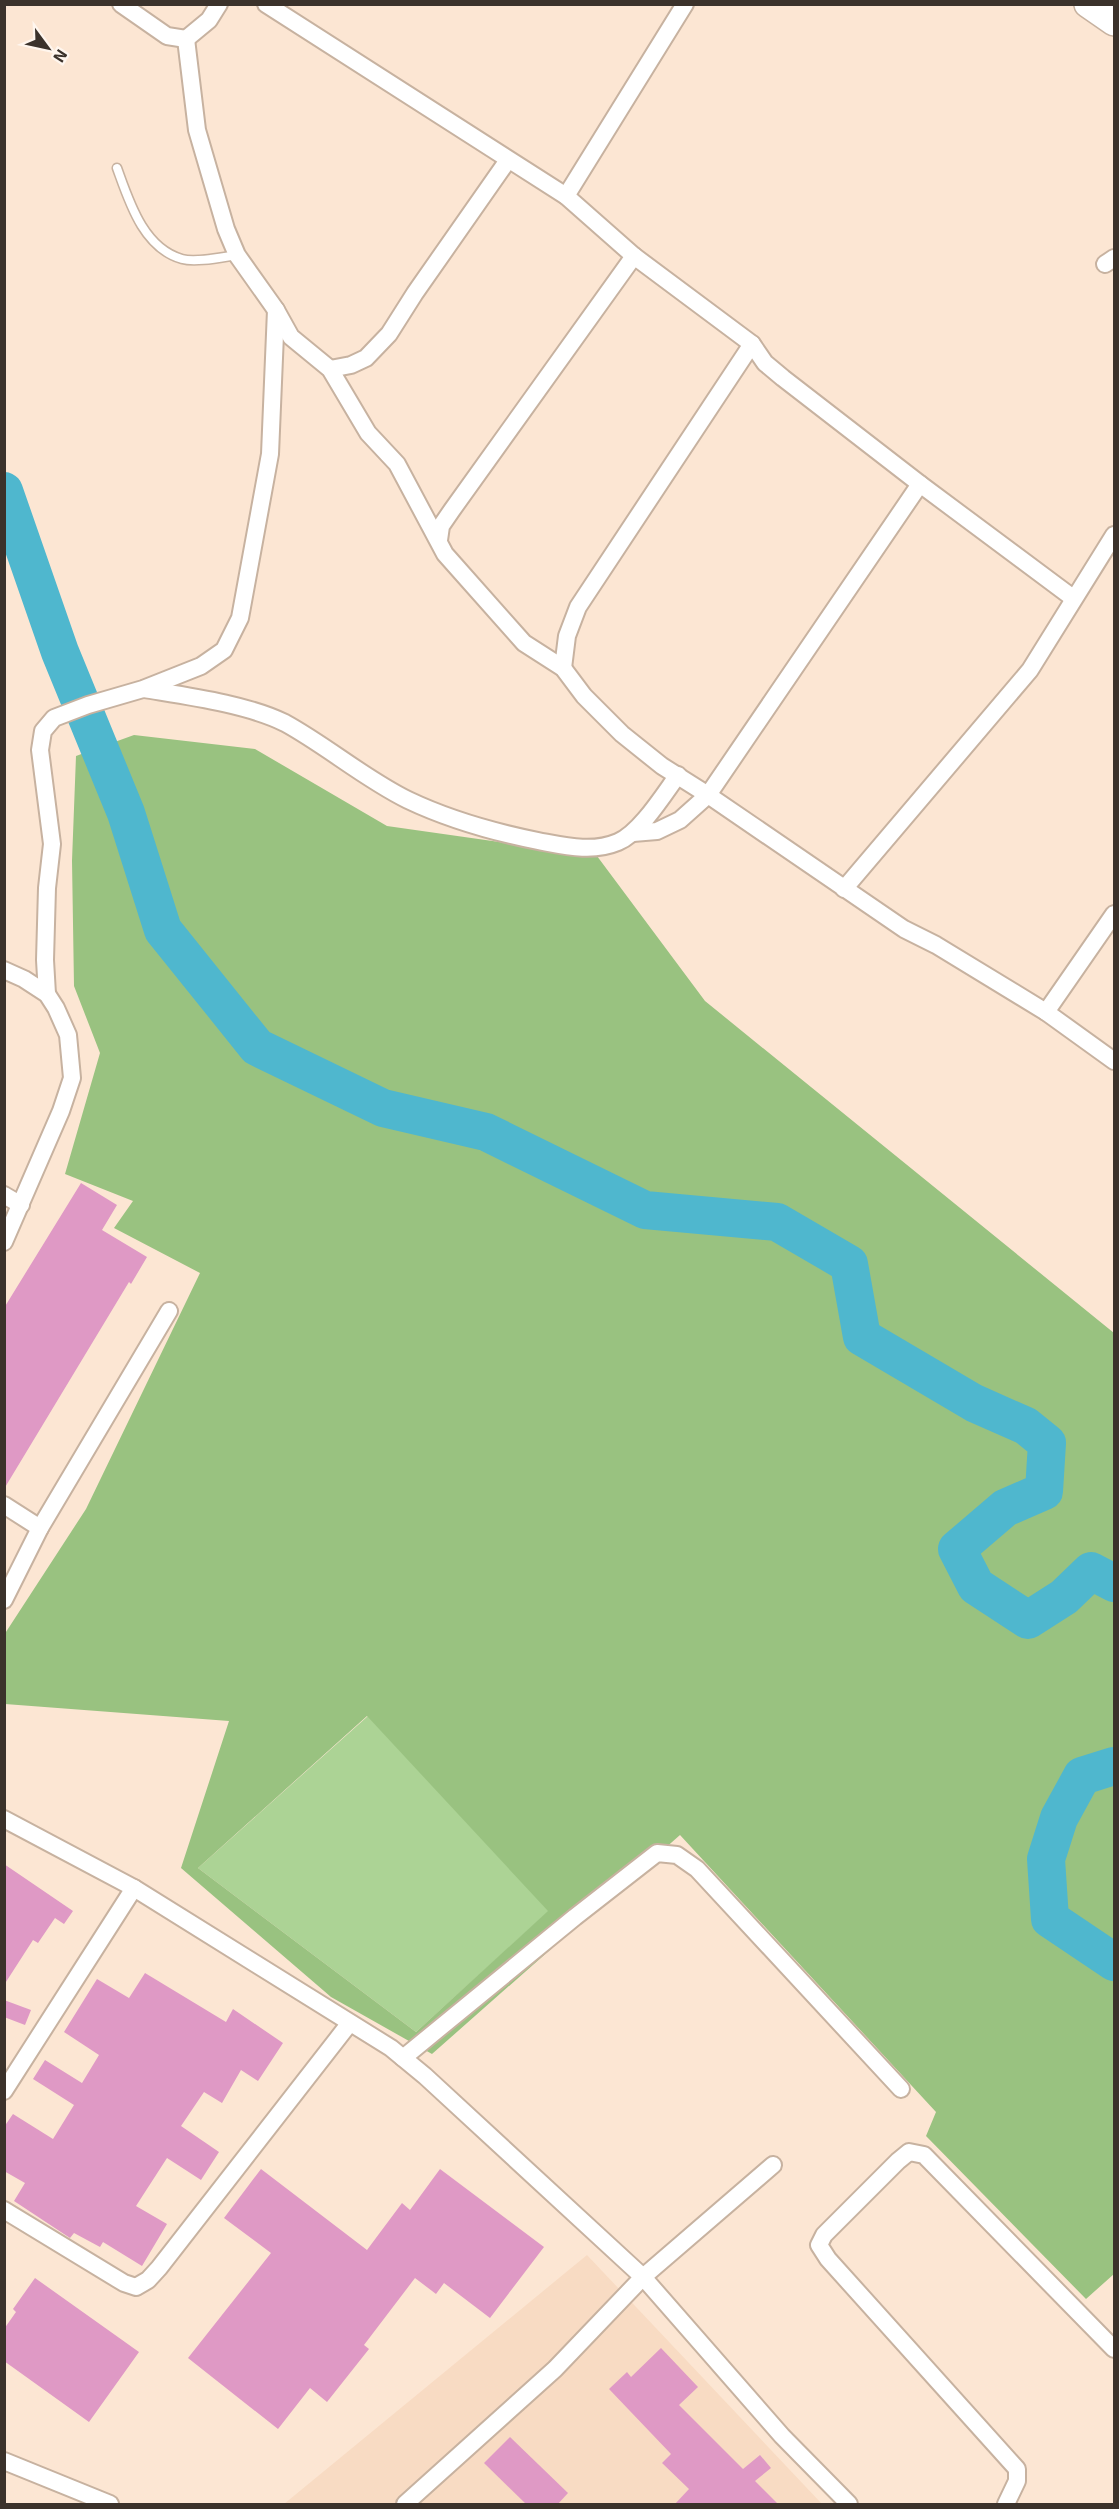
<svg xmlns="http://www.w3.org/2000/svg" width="1119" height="2509" viewBox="0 0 1119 2509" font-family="'Exo 2',sans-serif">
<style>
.built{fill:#f8dbc3}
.green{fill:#acd395}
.forest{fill:#99c280;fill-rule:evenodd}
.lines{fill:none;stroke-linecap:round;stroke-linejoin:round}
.river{stroke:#4fb7ce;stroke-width:38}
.building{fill:#df99c5}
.service-casing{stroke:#c7b2a0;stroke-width:11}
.minor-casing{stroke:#c7b2a0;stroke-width:20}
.primary-casing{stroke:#c7b2a0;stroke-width:30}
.service{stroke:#fff;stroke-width:8}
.minor{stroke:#fff;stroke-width:16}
.primary{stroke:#fff;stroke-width:27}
</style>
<rect width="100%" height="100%" fill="#fce6d3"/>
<polygon class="built" points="587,2255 822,2504 284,2504"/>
<polygon class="green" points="368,1716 549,1911 416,2032 198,1868"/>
<path class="forest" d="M134,735L255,749L387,826L597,856L705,1001L1114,1333V2274L1086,2299L926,2136L936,2112L680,1835L432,2054L331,1997L181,1868L229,1721L5,1704L4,1635L86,1509L200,1273L114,1228L133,1201L65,1174L100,1053L74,986L72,861L76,756ZM367,1716L548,1911L416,2032L198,1868Z"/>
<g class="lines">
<g class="river">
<polyline points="4,491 60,652 126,813 163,930 257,1047 383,1108 486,1132 645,1210 777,1222 849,1264 862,1337 974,1403 1026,1426 1047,1443 1044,1491 1005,1508 957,1549 976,1586 1028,1620 1064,1597 1091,1571 1114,1583"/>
<polyline points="1114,1766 1082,1776 1059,1818 1046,1859 1050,1919 1114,1962"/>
</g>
</g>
<g class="building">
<polygon points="81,1183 117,1205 102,1230 147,1257 131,1284 129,1282 4,1489 4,1308"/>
<polygon points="4,1864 73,1911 64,1924 55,1918 38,1943 33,1940 4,1985"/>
<polygon points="145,1973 226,2022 233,2009 283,2043 258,2081 241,2070 222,2103 204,2092 181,2126 219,2152 201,2180 167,2158 136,2206 167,2224 142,2266 103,2242 100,2247 74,2233 70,2238 14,2201 25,2183 4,2171 4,2127 13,2114 53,2139 74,2105 33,2079 45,2060 82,2083 99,2055 64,2032 97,1979 129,1998"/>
<polygon points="4,2000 31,2010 25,2025 4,2017"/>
<polygon points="261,2169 367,2250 402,2203 410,2210 440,2169 544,2247 490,2318 444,2283 436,2294 415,2278 364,2345 369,2349 327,2402 310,2388 278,2429 188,2358 271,2253 224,2218"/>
<polygon points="35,2278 139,2352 89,2422 4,2361 4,2329 16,2312 13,2309"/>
<polygon points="661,2348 698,2387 679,2405 743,2469 760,2455 771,2468 755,2481 779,2505 674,2505 689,2489 662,2463 671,2454 609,2389 627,2372 631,2377"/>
<polygon points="510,2437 568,2493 557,2505 527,2505 484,2463"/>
</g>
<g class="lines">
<defs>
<path id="service" d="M117,168C129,201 143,248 182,259C196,263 223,257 237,255"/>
<g id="minor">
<polyline points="121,4 167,36 186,39"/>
<polyline points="266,4 566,196 634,256 752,344 765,363 783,378 920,484 1073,598"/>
<polyline points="186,39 197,130 226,229 237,255 276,310 291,337 330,369 368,433 397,464 445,554 524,643 563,668 584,696 622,734 662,766 708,795 904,929 936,945 1046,1012"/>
<polyline points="186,39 209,20 219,4"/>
<polyline points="566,196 685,4"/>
<polyline points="1105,264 1114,258"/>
<polyline points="330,369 351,365 366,358 389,334 415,293 508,160"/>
<polyline points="439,540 441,526 452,510 634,256"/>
<polyline points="563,668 567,636 578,607 752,344"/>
<path d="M144,689C186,696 247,704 285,723C327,746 365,779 408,800C450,820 493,832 538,841C565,846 592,853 618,842C640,833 664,794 678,775"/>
<polyline points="633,833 657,831 680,820 708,795 920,484"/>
<polyline points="844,889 1030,670 1114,535"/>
<polyline points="1114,914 1046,1012 1114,1061"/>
<polyline points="4,970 24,979 47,994 56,1008 68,1035 72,1078 61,1111 4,1242"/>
<polyline points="47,994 45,960 47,888 52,844 40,750 43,731 54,718 88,705 143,689 201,666 224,650 240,618 270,454 276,310"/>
<polyline points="4,1195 21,1205"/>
<polyline points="4,1505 40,1528"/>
<polyline points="4,1600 40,1528 169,1311"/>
<polyline points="4,1819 134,1888 391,2048 425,2076 643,2277 782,2436 849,2504"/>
<polyline points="403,2058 575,1917 657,1853 677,1855 697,1869 901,2089"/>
<polyline points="4,2091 134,1888"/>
<polyline points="4,2210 124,2283 136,2287 148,2280 159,2268 349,2024"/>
<polyline points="4,2461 110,2504"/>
<polyline points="405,2504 555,2369 643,2277 773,2165"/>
<polyline points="1006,2504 1017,2481 1017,2469 828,2259 819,2245 824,2235 898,2161 909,2152 924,2155 1114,2349"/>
</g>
<polyline id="primary" points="1088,4 1114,22"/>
</defs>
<use href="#service" class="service-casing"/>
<use href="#minor" class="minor-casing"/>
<use href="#primary" class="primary-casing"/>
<use href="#service" class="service"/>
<use href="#minor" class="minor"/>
<use href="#primary" class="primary"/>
</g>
<rect width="1119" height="2509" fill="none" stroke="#3b322b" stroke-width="12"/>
<g transform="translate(48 48) rotate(123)" stroke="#fff6ee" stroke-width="4.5" paint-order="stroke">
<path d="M0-4.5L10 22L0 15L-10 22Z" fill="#3b322b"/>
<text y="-9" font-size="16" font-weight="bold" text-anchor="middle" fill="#3b322b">N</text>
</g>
</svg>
